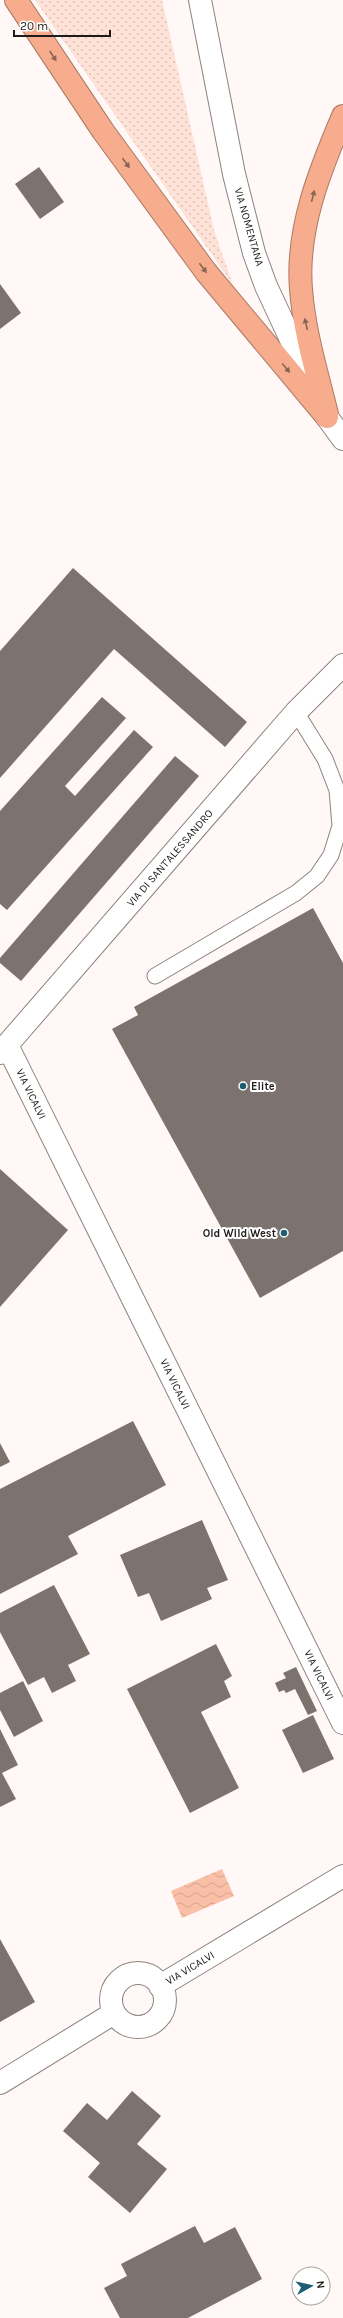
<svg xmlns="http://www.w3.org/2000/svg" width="343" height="2318" viewBox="0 0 343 2318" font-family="Karla,sans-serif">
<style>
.grass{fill:url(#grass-dots)}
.water{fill:url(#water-waves)}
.building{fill:#7c736f}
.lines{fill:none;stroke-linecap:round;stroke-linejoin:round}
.service-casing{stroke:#8c837f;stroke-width:17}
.minor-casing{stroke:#8c837f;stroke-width:24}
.tertiary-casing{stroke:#8c837f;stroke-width:24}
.secondary-casing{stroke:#8c837f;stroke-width:24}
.motorway-casing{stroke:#aa7965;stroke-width:24}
.service{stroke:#fff;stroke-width:15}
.minor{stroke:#fff;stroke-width:22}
.tertiary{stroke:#fff;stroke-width:22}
.secondary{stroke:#fff;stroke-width:22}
.motorway{stroke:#f6ac8d;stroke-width:22}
.oneway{fill:#8a6454}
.poi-dot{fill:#1d5e73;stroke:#fff;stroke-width:1.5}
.labels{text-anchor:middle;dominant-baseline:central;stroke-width:4;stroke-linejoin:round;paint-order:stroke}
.street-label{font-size:11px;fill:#1e1b1a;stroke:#fff}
.poi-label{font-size:11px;font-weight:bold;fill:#1e1b1a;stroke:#fff;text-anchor:start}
</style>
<defs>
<pattern id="grass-dots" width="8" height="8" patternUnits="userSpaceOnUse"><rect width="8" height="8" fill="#fee2d7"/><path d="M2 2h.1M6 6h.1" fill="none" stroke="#d9c1b8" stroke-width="1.8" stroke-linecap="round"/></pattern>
<pattern id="water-waves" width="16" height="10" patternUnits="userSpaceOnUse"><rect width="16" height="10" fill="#fabfa7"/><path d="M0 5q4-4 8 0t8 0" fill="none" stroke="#d6a48f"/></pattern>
</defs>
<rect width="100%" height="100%" fill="#fff8f6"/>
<polygon class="grass" points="35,0 162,0 214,230 233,285"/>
<polygon class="water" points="222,1869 234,1896 182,1918 171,1891"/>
<g class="building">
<polygon points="39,167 64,202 40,219 15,184"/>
<polygon points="0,284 21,313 0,329"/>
<polygon points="73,568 247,722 225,747 114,649 0,778 0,651"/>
<polygon points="102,697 126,718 65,786 75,796 134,730 153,747 7,910 0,904 0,811"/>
<polygon points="175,756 199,776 21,981 0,963 0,958"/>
<polygon points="313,908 343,963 343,1251 260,1298 112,1029 138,1015 134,1007"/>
<polygon points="0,1169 68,1230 0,1307"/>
<polygon points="133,1421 166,1485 68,1536 78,1554 0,1594 0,1489"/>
<polygon points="0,1443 10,1462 0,1467"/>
<polygon points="202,1520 228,1580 207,1588 212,1599 161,1621 149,1593 138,1597 120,1555"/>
<polygon points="54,1585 90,1654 68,1665 76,1681 52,1693 44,1677 28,1685 0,1632 0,1613"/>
<polygon points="216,1644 232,1676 224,1681 231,1697 201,1712 239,1788 190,1813 127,1689"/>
<polygon points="296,1667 317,1711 308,1715 295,1689 286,1693 284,1690 279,1692 275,1683 286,1678 283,1673"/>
<polygon points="23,1681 43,1721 14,1737 0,1710 0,1693"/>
<polygon points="313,1715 334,1759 303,1773 282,1730"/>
<polygon points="0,1729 18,1765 2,1773 16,1799 0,1807"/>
<polygon points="0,1939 35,2002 0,2022"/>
<polygon points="132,2091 161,2116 137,2144 167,2169 130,2213 88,2177 100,2163 63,2131 87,2103 107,2120"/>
<polygon points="195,2226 204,2243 235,2227 262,2279 188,2318 120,2318 104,2288 127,2276 121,2264"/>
</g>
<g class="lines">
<defs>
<polyline id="service" points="155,976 296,893 317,876 331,855 340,826 337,790 325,759 296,712"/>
<g id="minor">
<polyline points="7,1045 343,1723"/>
<circle cx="138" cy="2000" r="27"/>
<polyline points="160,1986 343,1876"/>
<polyline points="0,2083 114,2013"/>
</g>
<polyline id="tertiary" points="0,1053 296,712 343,665"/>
<polyline id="secondary" points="200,0 234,174 254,253 266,286 327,417 343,439"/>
<g id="motorway">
<polyline points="16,0 103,131 206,272 327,417"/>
<path d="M327,414C317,373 304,331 301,289C296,229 320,170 343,116"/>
</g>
</defs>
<use href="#service" class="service-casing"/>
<use href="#minor" class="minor-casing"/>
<use href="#tertiary" class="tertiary-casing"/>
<use href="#secondary" class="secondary-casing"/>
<use href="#motorway" class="motorway-casing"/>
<use href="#service" class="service"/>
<use href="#minor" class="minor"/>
<use href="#tertiary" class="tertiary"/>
<use href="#secondary" class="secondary"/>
<use href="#motorway" class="motorway"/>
</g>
<defs><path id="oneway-solid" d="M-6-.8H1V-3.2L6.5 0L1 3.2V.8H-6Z"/></defs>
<g class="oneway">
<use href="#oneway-solid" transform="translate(53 56) rotate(57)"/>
<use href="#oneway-solid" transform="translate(126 163) rotate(54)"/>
<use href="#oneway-solid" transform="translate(313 196) rotate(-76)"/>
<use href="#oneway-solid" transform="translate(203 268) rotate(53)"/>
<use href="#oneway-solid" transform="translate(306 324) rotate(-103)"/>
<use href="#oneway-solid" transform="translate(286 368) rotate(50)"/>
</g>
<g class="poi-dot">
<circle cx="243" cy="1086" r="4"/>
<circle cx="284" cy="1233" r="4"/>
</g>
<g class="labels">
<g class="street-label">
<text transform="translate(249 227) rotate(74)">VIA NOMENTANA</text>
<text transform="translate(170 858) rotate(-49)">VIA DI SANT'ALESSANDRO</text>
<text transform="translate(31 1094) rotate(64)">VIA VICALVI</text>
<text transform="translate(175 1384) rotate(64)">VIA VICALVI</text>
<text transform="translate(319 1675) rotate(64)">VIA VICALVI</text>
<text transform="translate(190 1968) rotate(-31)">VIA VICALVI</text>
</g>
<g class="poi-label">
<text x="251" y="1086">Elite</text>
<text x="276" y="1233" text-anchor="end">Old Wild West</text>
</g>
</g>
<g transform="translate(311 2286) rotate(82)"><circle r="19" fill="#ffffff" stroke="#a5a4a3"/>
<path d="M0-3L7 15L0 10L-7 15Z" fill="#1d5e73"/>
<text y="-6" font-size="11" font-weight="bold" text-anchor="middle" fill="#1e1b1a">N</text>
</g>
<path d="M14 30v6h96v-6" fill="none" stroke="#1e1b1a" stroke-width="2"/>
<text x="20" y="30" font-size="12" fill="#1e1b1a" stroke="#ffffff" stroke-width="3" paint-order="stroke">20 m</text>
</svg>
